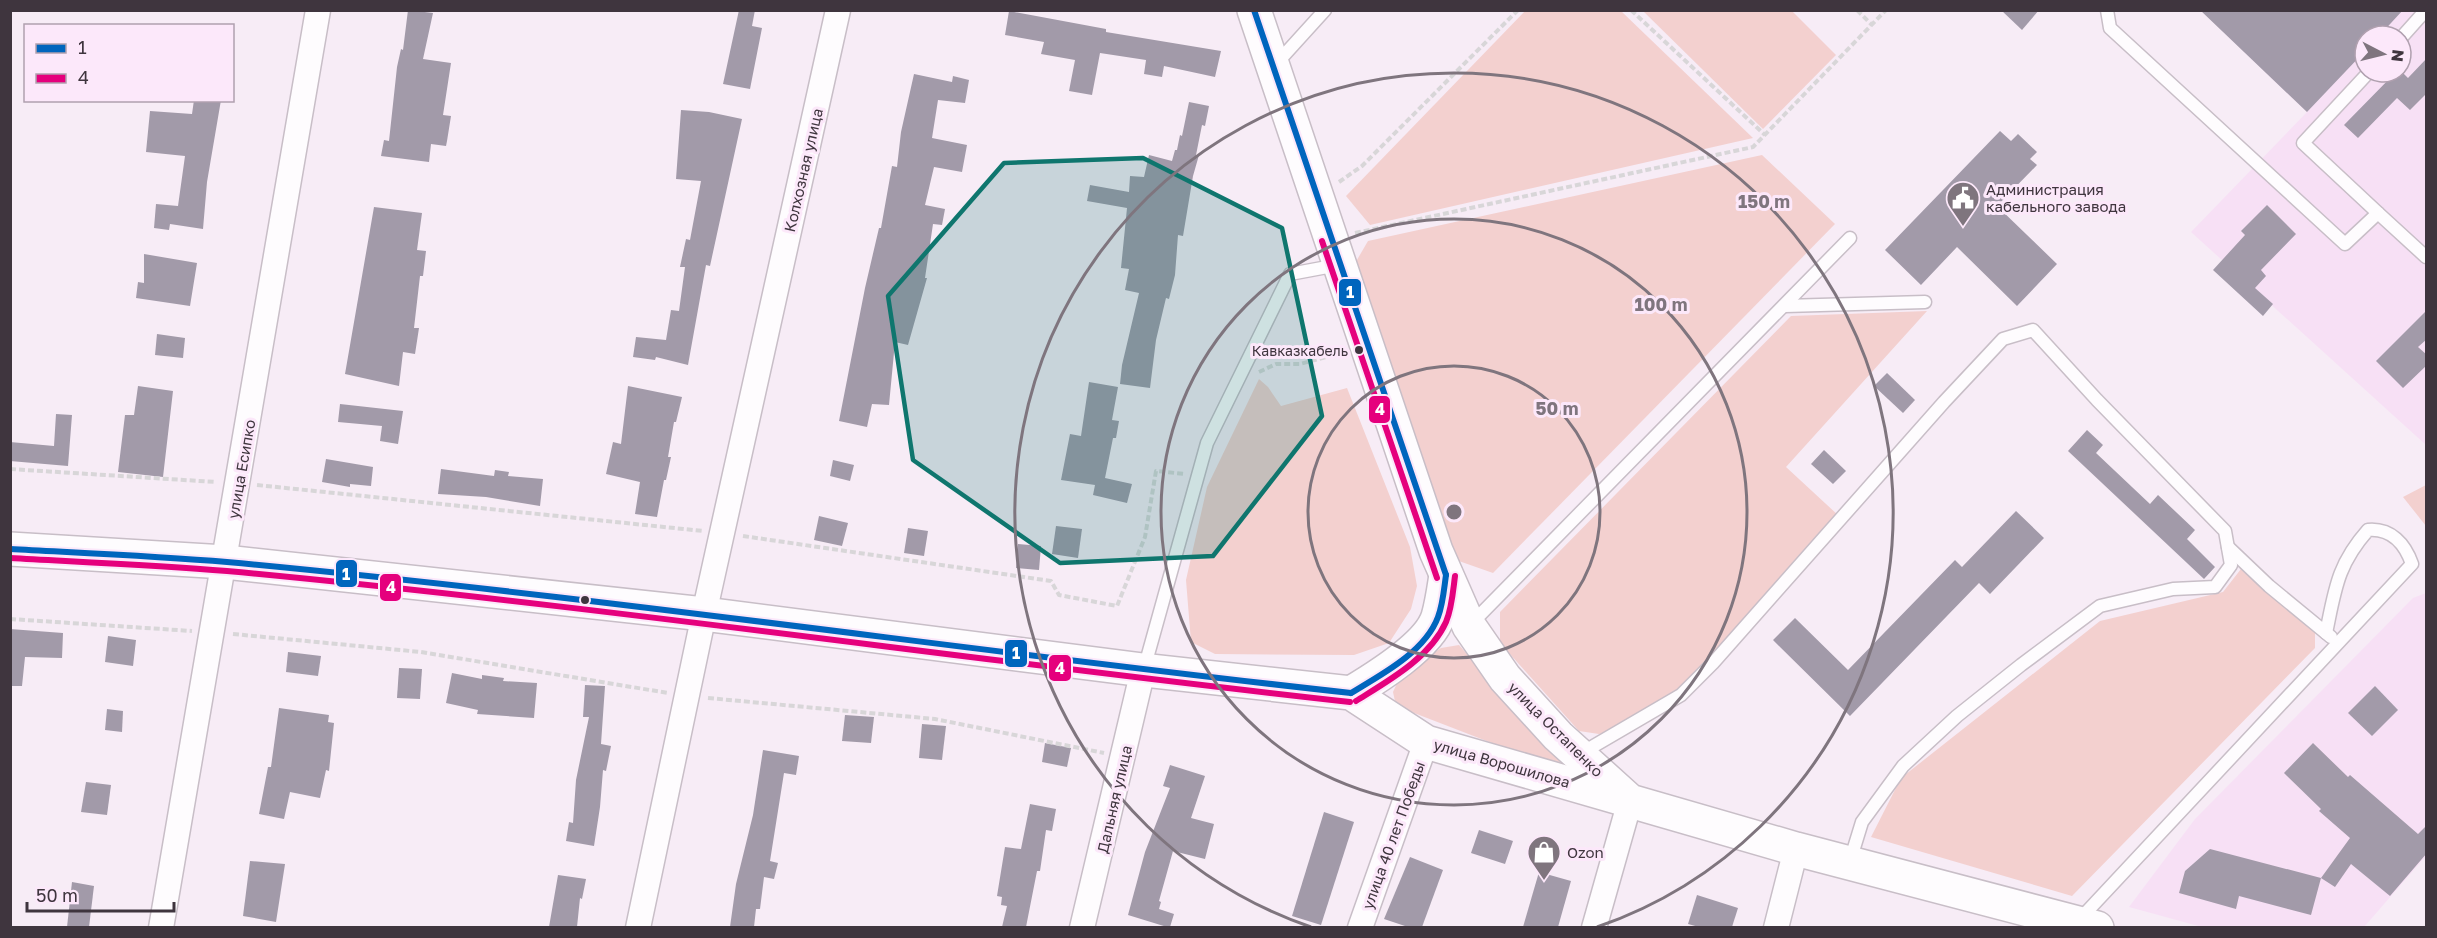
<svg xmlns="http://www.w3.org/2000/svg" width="2437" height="938" viewBox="0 0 2437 938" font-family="'Golos Text',sans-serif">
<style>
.built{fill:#f7e0f5;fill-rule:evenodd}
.green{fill:#f3d0cf}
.building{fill:#a29aa9}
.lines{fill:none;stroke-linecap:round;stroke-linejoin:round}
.lane-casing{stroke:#c8bec7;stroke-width:15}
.street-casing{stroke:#c8bec7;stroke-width:27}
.secondary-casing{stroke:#c8bec7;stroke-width:36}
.primary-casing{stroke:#c8bec7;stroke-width:36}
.path{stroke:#d8d6d8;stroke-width:4;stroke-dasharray:6 3;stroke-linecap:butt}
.lane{stroke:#fefcfe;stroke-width:12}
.street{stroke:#fefcfe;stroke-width:24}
.secondary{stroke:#fefcfe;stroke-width:33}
.primary{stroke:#fefcfe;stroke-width:33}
.bus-1-casing{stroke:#fce8fa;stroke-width:10}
.bus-2-casing{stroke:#fce8fa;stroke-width:10}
.bus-1{stroke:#0065bd;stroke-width:6}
.bus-2{stroke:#e5007d;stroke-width:6}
.marked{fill:#0f766e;fill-opacity:0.2;stroke:#0f766e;stroke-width:4.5;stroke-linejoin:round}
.ring{fill:none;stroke:#7f757e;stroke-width:3}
.bus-dot{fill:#3f353e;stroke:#fce8fa;stroke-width:2}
.labels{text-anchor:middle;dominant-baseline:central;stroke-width:6;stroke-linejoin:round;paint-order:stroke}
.bus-label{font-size:14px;fill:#3f353e;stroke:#fce8fa;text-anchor:end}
.street-label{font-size:15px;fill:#3f353e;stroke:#fce8fa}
.poi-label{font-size:15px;fill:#3f353e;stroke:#fce8fa;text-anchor:start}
.centre{fill:#7f757e;stroke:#fce8fa;stroke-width:3}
.ring-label{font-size:18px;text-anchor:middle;font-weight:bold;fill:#7f757e;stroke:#fce8fa;stroke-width:6;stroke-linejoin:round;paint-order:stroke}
.line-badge{stroke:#fce8fa;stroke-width:2}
.badge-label{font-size:16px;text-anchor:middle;font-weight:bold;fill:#fff}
</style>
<rect width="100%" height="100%" fill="#f7ecf6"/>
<g class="built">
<path d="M2202,11H2426V445L2191,232L2307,112ZM2365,36H2401V72H2365Z"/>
<polygon points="2426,593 2426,856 2364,927 2202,927 2129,907 2195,819 2413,598"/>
</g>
<g class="green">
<polygon points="1526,10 1621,11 1753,138 1370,225 1346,196"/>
<polygon points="1643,11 1792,11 1836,55 1763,129"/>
<polygon points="1762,155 1835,224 1493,573 1456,560 1354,265 1368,241"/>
<polygon points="1927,311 1786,467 1839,516 1687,684 1617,730 1599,734 1579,731 1500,643 1500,612 1791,316"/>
<polygon points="1259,379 1268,387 1281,406 1347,388 1410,547 1417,586 1411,609 1389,643 1354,655 1215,654 1191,642 1186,580 1207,487"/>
<polygon points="2426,485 2426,526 2403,497"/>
<polygon points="2241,569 2315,632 2315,648 2072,896 1871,837 1901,778 2100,621 2223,592"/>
<polygon points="1459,645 1562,761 1556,765 1549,765 1396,706 1393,692 1400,677 1441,648"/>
</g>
<g class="building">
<polygon points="408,10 433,13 423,59 451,63 443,115 451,116 447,141 446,146 431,144 429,162 381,156 384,140 389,141 397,67 401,49 403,50"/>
<polygon points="739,10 755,10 752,26 762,28 750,89 723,84"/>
<polygon points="2001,10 2039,10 2022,30"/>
<polygon points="2200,10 2403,10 2379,36 2365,36 2365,51 2307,112"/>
<polygon points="1009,11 1106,29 1106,32 1221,51 1215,77 1164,66 1162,77 1144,74 1146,60 1100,53 1092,95 1069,91 1075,60 1041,54 1044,42 1005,35"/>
<polygon points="2427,58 2427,93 2410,110 2397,98 2358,138 2344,125 2396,72 2401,71 2408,78"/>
<polygon points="914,74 952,82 953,76 969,80 965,103 938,100 932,138 967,145 962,172 934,167 925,205 945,209 942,225 933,224 925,278 927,278 908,345 895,342 889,405 872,404 867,427 839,421 865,288 879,228 881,228 892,166 897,167 901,132"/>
<polygon points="194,100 221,100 207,182 203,229 170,224 169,230 154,228 156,204 178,206 185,156 146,152 150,111 192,114"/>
<polygon points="1189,102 1209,106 1205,126 1202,125 1196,155 1199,155 1193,176 1183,236 1178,235 1175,275 1169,299 1166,298 1156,340 1150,388 1120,384 1122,365 1139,293 1125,290 1129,269 1121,268 1127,208 1087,201 1090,185 1129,192 1130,176 1144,177 1149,155 1172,161 1175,150 1177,150 1180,135 1182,136"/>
<polygon points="681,110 709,112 742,119 710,266 706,265 688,365 656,357 655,360 633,357 636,337 666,340 671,310 679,311 685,267 680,267 686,239 690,240 701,181 676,179"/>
<polygon points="2000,131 2011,141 2018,134 2037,152 2030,159 2037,165 1997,206 2057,264 2017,306 1957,247 1921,285 1885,250"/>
<polygon points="2267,205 2296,234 2261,270 2266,276 2255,288 2273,304 2263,316 2213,270 2245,235 2241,231"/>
<polygon points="374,207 422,213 417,250 426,251 423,276 420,276 414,328 419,328 415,354 403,352 399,386 345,374"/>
<polygon points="144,254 197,263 190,306 136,298 138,282 144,283"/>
<polygon points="2427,310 2427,339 2418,347 2427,355 2427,365 2403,388 2376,361"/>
<polygon points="157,334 185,338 183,358 155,355"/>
<polygon points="1887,373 1915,400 1903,413 1874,386"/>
<polygon points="1089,382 1118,387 1112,420 1119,421 1116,438 1113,438 1105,478 1132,484 1127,503 1093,495 1095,485 1061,480 1070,434 1081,436"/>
<polygon points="138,386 173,391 163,477 118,472 125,415 134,415"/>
<polygon points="628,386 682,397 676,422 674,422 668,457 671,457 666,480 664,480 657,517 635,514 640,482 606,474 613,442 621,444"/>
<polygon points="340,404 403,411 398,444 380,441 382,426 338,422"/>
<polygon points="56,414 72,415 68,466 10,461 10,442 54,446"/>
<polygon points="2087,430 2103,445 2096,453 2150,504 2158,495 2195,530 2187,539 2215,567 2204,579 2068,451"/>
<polygon points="1824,450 1846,471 1833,484 1811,464"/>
<polygon points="326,459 373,467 371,486 350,484 350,487 322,482"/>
<polygon points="833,460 854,465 850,481 830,476"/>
<polygon points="441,469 494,476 495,470 509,472 508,476 543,479 540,506 486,497 438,494"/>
<polygon points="2016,511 2044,538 1990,594 1979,583 1850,716 1773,640 1795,618 1848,670 1955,560 1962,567"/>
<polygon points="819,516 848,523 842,546 814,540"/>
<polygon points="1056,526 1082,529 1078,558 1052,554"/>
<polygon points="908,528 928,531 924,556 904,553"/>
<polygon points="1018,544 1041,546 1039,570 1016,568"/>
<polygon points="10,629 63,633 62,658 25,657 22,686 10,686"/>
<polygon points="108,636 136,640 133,666 105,662"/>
<polygon points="288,652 321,656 318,676 286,672"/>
<polygon points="399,668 422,669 420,699 397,698"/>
<polygon points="452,673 482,679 482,675 504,678 503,681 537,683 534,718 477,714 478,710 446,703"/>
<polygon points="585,685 605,686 601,744 611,746 606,771 603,770 600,807 594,846 566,841 569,822 573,823 576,780 589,717 583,717"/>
<polygon points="2375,686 2398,710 2372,736 2348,713"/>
<polygon points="279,708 329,715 328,722 334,723 329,771 326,770 320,798 290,792 284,819 259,814 268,767 271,767"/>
<polygon points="107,709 123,711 122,732 105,730"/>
<polygon points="845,715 874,717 871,743 842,741"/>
<polygon points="922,724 946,726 942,760 919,758"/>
<polygon points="1045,743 1071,748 1067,767 1042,762"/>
<polygon points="2313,743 2348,777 2350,775 2418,834 2427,825 2427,853 2390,896 2351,864 2335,887 2321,878 2350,838 2319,811 2321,809 2284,773"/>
<polygon points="763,750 799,756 796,775 784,773 770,861 778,863 774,879 764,877 760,909 756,909 754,927 730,927 736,884 753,815"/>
<polygon points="1170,765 1205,776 1191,818 1214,824 1205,859 1173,851 1159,901 1161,902 1159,909 1174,914 1170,927 1167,927 1128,915 1145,852 1170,788 1163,786"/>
<polygon points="86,782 111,785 107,815 81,812"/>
<polygon points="1030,804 1056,809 1052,831 1046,830 1040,871 1037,871 1026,927 1002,927 1007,906 1001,905 1002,897 997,896 1005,847 1021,849"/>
<polygon points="1324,812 1354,822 1321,925 1292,916"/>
<polygon points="1479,830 1513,841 1505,864 1471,853"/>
<polygon points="2210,849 2321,878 2311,915 2239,896 2236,909 2179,893 2185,871"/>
<polygon points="1410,857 1443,870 1422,927 1408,927 1384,919"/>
<polygon points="250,861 285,864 276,922 243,916"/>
<polygon points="1539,872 1571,881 1558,927 1523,927"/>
<polygon points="558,875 586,879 582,899 580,898 577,927 549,927"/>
<polygon points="72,882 94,886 89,927 67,927"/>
<polygon points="1697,895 1738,908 1732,927 1699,927 1688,924"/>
</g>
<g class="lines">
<defs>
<g id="lane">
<polyline points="2107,10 2110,28 2345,244 2378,213 2426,257"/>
<polyline points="2401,38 2426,10"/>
<polyline points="1276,64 1325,10"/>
<polyline points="2369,72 2303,143 2378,213"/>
<polyline points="1785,306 1925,302"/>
<polyline points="2228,547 2269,586 2331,637"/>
<polyline points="1470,625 1850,238"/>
<polyline points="1144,669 1207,443 1290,274 1338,265"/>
<polyline points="1580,754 1681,695 1713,663 1944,402 2003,339 2033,330 2097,400 2225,531 2231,565 2215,587 2173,589 2100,606 2021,665 1957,716 1903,766 1862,822 1850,861"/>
<path d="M2080,919L2412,564C2405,544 2391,528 2368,530C2337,565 2335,590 2326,633"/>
</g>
<g id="street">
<polyline points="161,928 318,10"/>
<polyline points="638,928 704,614 838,10"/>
<polyline points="1082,928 1143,670"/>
<polyline points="1360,928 1426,742"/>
<polyline points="1594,928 1630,801"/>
<polyline points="1776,928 1796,849"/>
</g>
<g id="secondary">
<polyline points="10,549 225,562 704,614 1143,670 1351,693 1426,742 1630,801"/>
<path d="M1351,693C1376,678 1429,645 1438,617C1442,603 1444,588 1446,575"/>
</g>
<polyline id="primary" points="1254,10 1436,551 1469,626 1505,678 1558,736 1630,801 1796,849 2097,928"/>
</defs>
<use href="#lane" class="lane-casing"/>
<use href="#street" class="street-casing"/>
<use href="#secondary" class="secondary-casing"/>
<use href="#primary" class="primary-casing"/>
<g class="path">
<polyline points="1631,10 1765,135"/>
<polyline points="1857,10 1872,25"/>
<polyline points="1339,182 1362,166 1518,10"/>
<polyline points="1355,233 1753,147 1886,10"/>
<polyline points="1259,372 1276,364 1300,364 1330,356"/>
<polyline points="10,469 216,482"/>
<polyline points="257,485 703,531"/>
<polyline points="743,536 1051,581 1059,595 1117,606 1145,537 1156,471 1185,474"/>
<polyline points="10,619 192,631"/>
<polyline points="233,634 421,652 668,693"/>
<polyline points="708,698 935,719 1104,753"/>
</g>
<use href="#lane" class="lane"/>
<use href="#street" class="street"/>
<use href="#secondary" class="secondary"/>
<use href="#primary" class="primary"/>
<defs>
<g id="bus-1">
<polyline points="1254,10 1446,575"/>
<path d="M10,549C83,553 155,556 227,562C603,597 976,652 1351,693"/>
<path d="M1351,693C1381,675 1425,652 1438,617C1443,604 1444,589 1446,575"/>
</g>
<g id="bus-2">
<polyline points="1322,241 1437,578"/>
<path d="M10,558C82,562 155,565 227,571C602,606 975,661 1350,702"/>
<path d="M1356,701C1388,681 1430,658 1446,622C1452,608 1453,591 1455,576"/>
</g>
</defs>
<use href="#bus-1" class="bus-1-casing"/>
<use href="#bus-2" class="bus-2-casing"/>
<use href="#bus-1" class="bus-1"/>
<use href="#bus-2" class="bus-2"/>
</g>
<path class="marked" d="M1143,158L1282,228L1322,416L1213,556L1060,563L913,460L888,296L1004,163Z"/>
<g class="ring">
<circle cx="1454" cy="512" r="146"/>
<circle cx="1454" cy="512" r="293"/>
<path d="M1311 927A439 439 0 1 1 1597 927"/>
</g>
<defs>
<symbol id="civic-pin" viewBox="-11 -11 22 30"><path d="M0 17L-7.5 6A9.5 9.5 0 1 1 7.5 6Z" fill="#7f757e" stroke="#fce8fa"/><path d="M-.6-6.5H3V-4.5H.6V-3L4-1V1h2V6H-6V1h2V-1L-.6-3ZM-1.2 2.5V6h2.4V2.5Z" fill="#fff"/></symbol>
<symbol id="shop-pin" viewBox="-11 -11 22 30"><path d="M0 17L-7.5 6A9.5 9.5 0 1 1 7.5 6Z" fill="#7f757e" stroke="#fce8fa"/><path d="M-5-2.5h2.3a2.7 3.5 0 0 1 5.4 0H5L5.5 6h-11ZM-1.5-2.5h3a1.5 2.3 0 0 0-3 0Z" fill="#fff"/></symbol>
</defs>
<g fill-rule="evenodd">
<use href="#civic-pin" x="1944" y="179" width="38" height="52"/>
<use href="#shop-pin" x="1525" y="833" width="38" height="52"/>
</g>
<g class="bus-dot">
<circle cx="1359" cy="350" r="5"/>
<circle cx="585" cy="600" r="5"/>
</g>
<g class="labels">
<g class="bus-label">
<text x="1348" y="350">Кавказкабель</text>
</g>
<g class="street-label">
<text transform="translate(803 170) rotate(-77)">Колхозная улица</text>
<text transform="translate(241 469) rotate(-80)">улица Есипко</text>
<text transform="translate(1556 729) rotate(45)">улица Остапенко</text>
<text transform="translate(1502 763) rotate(16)">улица Ворошилова</text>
<text transform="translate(1114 799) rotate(-77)">Дальняя улица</text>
<text transform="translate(1393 835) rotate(-70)">улица 40 лет Победы</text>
</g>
<g class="poi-label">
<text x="1986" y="189">Администрация<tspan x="1986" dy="17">кабельного завода</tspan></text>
<text x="1567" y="852">Ozon</text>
</g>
</g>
<circle cx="1454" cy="512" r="9" class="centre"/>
<g class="ring-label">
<text x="1764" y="208">150 m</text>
<text x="1661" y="311">100 m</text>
<text x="1557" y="415">50 m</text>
</g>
<g class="line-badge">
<rect x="1338" y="278" width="24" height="29" rx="6" fill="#0065bd"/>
<rect x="1368" y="395" width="23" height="29" rx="6" fill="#e5007d"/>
<rect x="335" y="559" width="23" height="29" rx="6" fill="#0065bd"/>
<rect x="379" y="573" width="23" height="29" rx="6" fill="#e5007d"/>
<rect x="1004" y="639" width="24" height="29" rx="6" fill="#0065bd"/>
<rect x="1048" y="654" width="24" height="28" rx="6" fill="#e5007d"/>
</g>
<g class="badge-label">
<text x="1350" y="298">1</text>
<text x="1380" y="415">4</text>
<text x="346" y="580">1</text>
<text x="391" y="593">4</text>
<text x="1016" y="659">1</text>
<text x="1060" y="674">4</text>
</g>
<rect width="2437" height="938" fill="none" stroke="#3f353e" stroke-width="24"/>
<rect x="24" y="24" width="210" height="78" fill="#fce8fa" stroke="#b0a0af" stroke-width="1.5"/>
<rect x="36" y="44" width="30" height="9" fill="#0065bd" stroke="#b0a0af" stroke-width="1.5"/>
<text x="78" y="54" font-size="18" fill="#3f353e">1</text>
<rect x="36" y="74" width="30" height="9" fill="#e5007d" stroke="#b0a0af" stroke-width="1.5"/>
<text x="78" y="84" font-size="18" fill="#3f353e">4</text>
<g transform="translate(2383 54) rotate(97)"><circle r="28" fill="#fce8fa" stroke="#b0a0af" stroke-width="1.5"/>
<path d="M0-4.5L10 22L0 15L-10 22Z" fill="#7f757e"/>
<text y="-9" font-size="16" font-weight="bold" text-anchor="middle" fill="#3f353e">N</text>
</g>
<path d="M27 902v9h147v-9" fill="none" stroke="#3f353e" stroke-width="3"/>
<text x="36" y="902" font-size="18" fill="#3f353e" stroke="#fce8fa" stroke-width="4.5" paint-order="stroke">50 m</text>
</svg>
